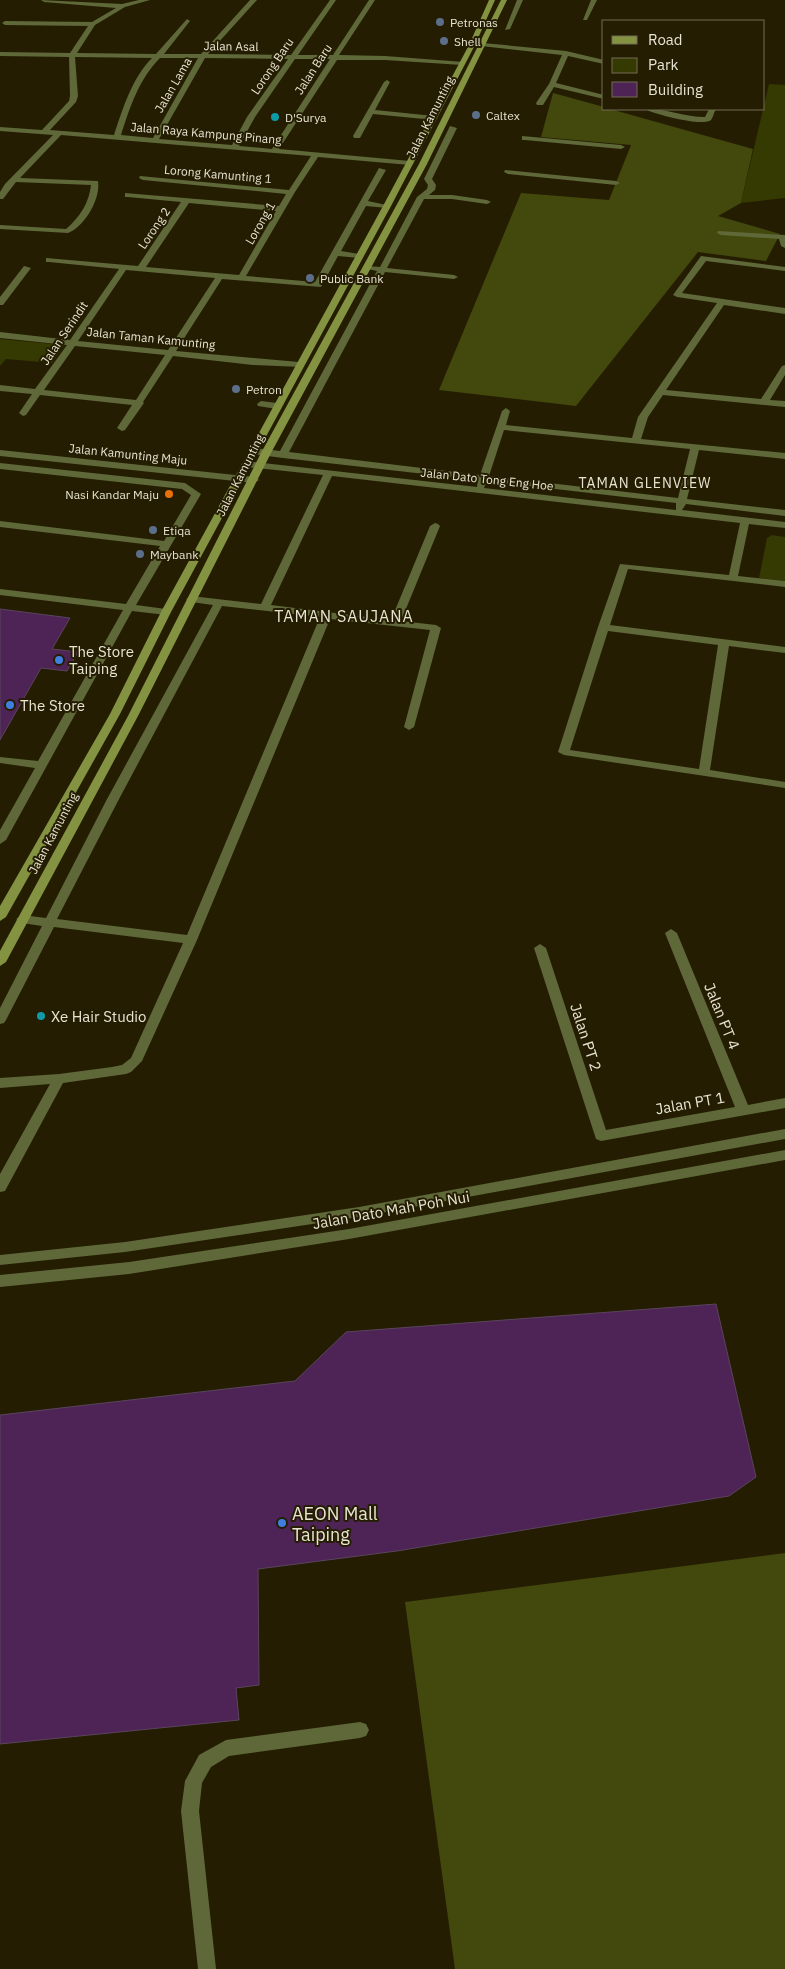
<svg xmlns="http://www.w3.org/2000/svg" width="785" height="1969" viewBox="0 0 785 1969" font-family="'IBM Plex Sans',sans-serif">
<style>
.green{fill:#353902}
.forest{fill:#43480d}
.building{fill:#4e2355;stroke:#5a455d}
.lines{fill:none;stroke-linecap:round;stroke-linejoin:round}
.minor{fill:#5e6838;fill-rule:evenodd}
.tertiary{fill:#5e6838;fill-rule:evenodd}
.secondary{fill:#839342;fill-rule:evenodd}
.service-dot{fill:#5c6f8a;stroke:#241d01;stroke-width:2}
.culture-dot{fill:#0f9aa8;stroke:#241d01;stroke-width:2}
.food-dot{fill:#e8710a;stroke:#241d01;stroke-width:2}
.shop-dot{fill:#3f7fe0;stroke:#241d01;stroke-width:2}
.labels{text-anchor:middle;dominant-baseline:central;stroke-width:4;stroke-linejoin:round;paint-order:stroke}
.far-poi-label{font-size:12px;fill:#e8e4d3;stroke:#241d01;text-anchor:start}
.far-street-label{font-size:12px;fill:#e8e4d3;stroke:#241d01}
.far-neighbourhood-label{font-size:14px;letter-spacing:1px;fill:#e8e4d3;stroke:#241d01}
.poi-label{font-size:15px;fill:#e8e4d3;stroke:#241d01;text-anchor:start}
.street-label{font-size:15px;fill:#e8e4d3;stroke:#241d01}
.neighbourhood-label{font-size:16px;letter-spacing:1px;fill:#e8e4d3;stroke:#241d01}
.near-poi-label{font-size:18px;fill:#e8e4d3;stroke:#241d01;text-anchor:start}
</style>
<rect width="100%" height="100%" fill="#241d01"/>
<g class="green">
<polygon points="769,84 785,85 785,198 741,203"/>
<polygon points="0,339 64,345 52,363 6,359 0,366"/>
<polygon points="772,535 785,537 785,581 759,578 767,538"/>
</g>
<g class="forest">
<polygon points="553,93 604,107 604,109 610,109 753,149 741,203 718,216 780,234 766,261 698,252 576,406 439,390 521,193 609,200 631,145 541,137"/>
<polygon points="785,1553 785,1969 455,1969 405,1602"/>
</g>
<g class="building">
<polygon points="0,609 70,618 52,649 78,652 67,671 41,668 0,740"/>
<polygon points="716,1304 756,1477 729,1496 397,1551 258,1569 259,1685 236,1688 239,1720 0,1744 0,1415 295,1381 346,1332"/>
</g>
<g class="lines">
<g class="minor">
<path d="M41,0L122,4L139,0H150L125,7L95,25L77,53L156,54L187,19L190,21L164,54H201L250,0H257L208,54L291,55L330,0H336L298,55H333L369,0H375L339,55L385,56L464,62L465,63L462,65L385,60H337L279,149L410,161L414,163L410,165L318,157L295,192L246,276L315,282L379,168L386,170L368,201L391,206L387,208L366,206L341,251L359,254L363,256L359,258L338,256L321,287L222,279L176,351L299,362L303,365L302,367L253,365L173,356L143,402L144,403L125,430L122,431L117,428L132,405L40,395L26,415L23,416L19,413L32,394L0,391V385L35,389L67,345L0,338V332L70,340L119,269L49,262H46V258L138,266L181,202L128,197H125V193L279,206L286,194L143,180L139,178L140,176L289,190L311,156L61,135L20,178L98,181C101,199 84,227 68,233L0,229V225L66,229C80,217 89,203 91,185L16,182L3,199H0V192L5,184L53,135L0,131V127L42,130L69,101L70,96L69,57L0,56V52L70,53L88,26L5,25L2,23L5,21L92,22L116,8L44,2ZM75,57L152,58C132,78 123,108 114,135L50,130L76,102L78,96ZM160,58H198L153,138L121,135C130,107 139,79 160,58ZM205,58L288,59L247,117L232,145L159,139ZM295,59H330L272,149L239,146L255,117ZM189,203L276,211L239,275L146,267ZM126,270L215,278L168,350L78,341ZM75,346L165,355L136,400L44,390Z"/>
<polygon points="517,0 523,0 510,29 505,30"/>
<polygon points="591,0 597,0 587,20 583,20"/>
<polygon points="483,43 566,51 604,60 604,64 568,56 556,83 604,95 604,99 554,87 543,105 537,105 536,103 549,84 562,55 481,46 480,45"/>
<polygon points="387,80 390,82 375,110 434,116 438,118 434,120 373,114 360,138 354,138 353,136 384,82"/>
<path d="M645,109C665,108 684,117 705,117L709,109H716C714,112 713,118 711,120C703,127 653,114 645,109Z"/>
<path d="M450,126L457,128L432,179L436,185L435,190L429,195H452L487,200L491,202L487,204L452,199H424L387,268L454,275L458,277L454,279L385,272L289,452L480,475L502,411L506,408L510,411L506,425L632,438L638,417L717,303L677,297L673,295L701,256L785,267V271L706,261L682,293L785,308V314L724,305L666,390L761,399L782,366L785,365V375L770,400L785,401V407L663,395L648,417L641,439L785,453V459L699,450L687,499L785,510V516L686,504L682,510L785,522V528L749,524L738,576L785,581V587L628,569L610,625L785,647V653L729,646L710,770L785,782V788L564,755L558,752L598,627L620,564L729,575L740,523L332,476L271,605L391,620L430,526L435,523L438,524L440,526L401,621L436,625L441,628L414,727L409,730L404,727L430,630L330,619L197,940L142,1061L131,1072L126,1074L63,1083L5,1191L0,1192V1174L50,1084L0,1088V1078L59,1074L112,1067L122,1065L131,1058L183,943L54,927L6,1020L4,1023L0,1024V1008L42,926L22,923L16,919L22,915L46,918L106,801L213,605L191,602L186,599L191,596L261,604L323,475L246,467L241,464L246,461L477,487L478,480L283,458L253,454L248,451L253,448L280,451L377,271L363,268L367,266L380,267L417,197L427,189L428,185L424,179ZM504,430L690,449L678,498L489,476ZM487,481L676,503V510L484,488ZM222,606L320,617L187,935L57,919L118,801ZM608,631L718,645L699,769L570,750Z"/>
<polygon points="522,136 621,145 625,147 621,149 525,140 522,140"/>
<polygon points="505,170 616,181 620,183 616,185 508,174 504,172"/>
<polygon points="718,231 785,235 785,248 781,246 779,239 721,235 717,233"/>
<polygon points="24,266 31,268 3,305 0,305 0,297"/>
<polygon points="261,401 277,403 281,406 277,409 258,406 257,404"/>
<polygon points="0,450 254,477 259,480 254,483 0,456"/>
<polygon points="0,463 185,483 201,494 136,605 166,609 171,612 166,615 132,611 6,840 0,844 0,830 35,768 0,763 0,757 38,761 123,610 0,595 0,589 126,604 160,546 0,527 0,521 164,541 191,495 182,489 0,469"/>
<polygon points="671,929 677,933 748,1105 785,1098 785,1108 601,1141 596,1139 534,948 540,944 546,948 606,1130 735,1107 665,933"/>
<polygon points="360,1722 366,1724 369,1730 366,1736 360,1738 229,1756 211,1767 202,1783 199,1811 216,1969 198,1969 181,1811 185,1781 199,1755 226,1740"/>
</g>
<g class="tertiary">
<polygon points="785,1129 785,1139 359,1217 125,1252 0,1265 0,1255 125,1242 359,1207"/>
<polygon points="785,1150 785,1160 349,1239 129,1274 0,1287 0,1275 129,1262 349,1229"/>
</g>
<g class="secondary">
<polygon points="489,0 495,0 475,45 391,206 171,612 120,714 6,917 0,921 0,906 110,714 161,612 383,206 469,45"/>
<polygon points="501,0 507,0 427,164 271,453 138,716 6,962 0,966 0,951 128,716 261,453 419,164"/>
</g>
</g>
<g class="service-dot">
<circle cx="440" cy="22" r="5"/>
<circle cx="444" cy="41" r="5"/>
<circle cx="476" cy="115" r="5"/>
<circle cx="310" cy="278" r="5"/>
<circle cx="236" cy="389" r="5"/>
<circle cx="153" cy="530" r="5"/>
<circle cx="140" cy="554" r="5"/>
</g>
<g class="culture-dot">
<circle cx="275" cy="117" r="5"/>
<circle cx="41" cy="1016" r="5"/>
</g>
<circle class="food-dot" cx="169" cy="494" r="5"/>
<g class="shop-dot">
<circle cx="59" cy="660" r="5"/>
<circle cx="10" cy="705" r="5"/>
<circle cx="282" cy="1523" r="5"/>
</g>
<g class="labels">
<g class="far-poi-label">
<text x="450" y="22">Petronas</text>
<text x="454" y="41">Shell</text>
<text x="486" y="115">Caltex</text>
<text x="285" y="117">D'Surya</text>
<text x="320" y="278">Public Bank</text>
<text x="246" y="389">Petron</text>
<text x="159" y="494" text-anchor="end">Nasi Kandar Maju</text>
<text x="163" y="530">Etiqa</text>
<text x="150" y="554">Maybank</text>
</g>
<g class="far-street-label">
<text transform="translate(231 46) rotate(1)">Jalan Asal</text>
<text transform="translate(272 66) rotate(-56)">Lorong Baru</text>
<text transform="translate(313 69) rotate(-57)">Jalan Baru</text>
<text transform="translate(173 85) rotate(-60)">Jalan Lama</text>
<text transform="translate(430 117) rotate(-63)">Jalan Kamunting</text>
<text transform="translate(206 133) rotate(5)">Jalan Raya Kampung Pinang</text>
<text transform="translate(218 174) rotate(5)">Lorong Kamunting 1</text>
<text transform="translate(260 223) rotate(-60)">Lorong 1</text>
<text transform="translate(154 228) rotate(-56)">Lorong 2</text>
<text transform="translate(64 333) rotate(-56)">Jalan Serindit</text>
<text transform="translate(151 338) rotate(6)">Jalan Taman Kamunting</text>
<text transform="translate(128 454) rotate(6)">Jalan Kamunting Maju</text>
<text transform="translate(240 475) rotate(-63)">Jalan Kamunting</text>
<text transform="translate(487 479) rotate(6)">Jalan Dato Tong Eng Hoe</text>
<text transform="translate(53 833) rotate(-62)">Jalan Kamunting</text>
</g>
<g class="far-neighbourhood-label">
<text x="645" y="483">TAMAN GLENVIEW</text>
</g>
<g class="poi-label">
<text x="69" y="651">The Store<tspan x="69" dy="17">Taiping</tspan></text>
<text x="20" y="705">The Store</text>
<text x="51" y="1016">Xe Hair Studio</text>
</g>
<g class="street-label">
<text transform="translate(722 1016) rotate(68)">Jalan PT 4</text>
<text transform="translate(586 1037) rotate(72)">Jalan PT 2</text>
<text transform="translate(690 1103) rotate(-10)">Jalan PT 1</text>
<text transform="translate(391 1210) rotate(-10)">Jalan Dato Mah Poh Nui</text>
</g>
<g class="neighbourhood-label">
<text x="344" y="616">TAMAN SAUJANA</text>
</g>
<g class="near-poi-label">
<text x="292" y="1513">AEON Mall<tspan x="292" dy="21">Taiping</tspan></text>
</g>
</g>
<rect x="602" y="20" width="162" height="90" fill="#241d01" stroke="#726d55"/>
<rect x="612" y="36" width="25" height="8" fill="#839342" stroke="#726d55"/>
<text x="648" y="45" font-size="15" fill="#e8e4d3">Road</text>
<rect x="612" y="58" width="25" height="15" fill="#353902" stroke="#726d55"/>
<text x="648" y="70" font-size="15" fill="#e8e4d3">Park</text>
<rect x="612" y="82" width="25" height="15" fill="#4e2355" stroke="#726d55"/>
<text x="648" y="95" font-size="15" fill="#e8e4d3">Building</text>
</svg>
